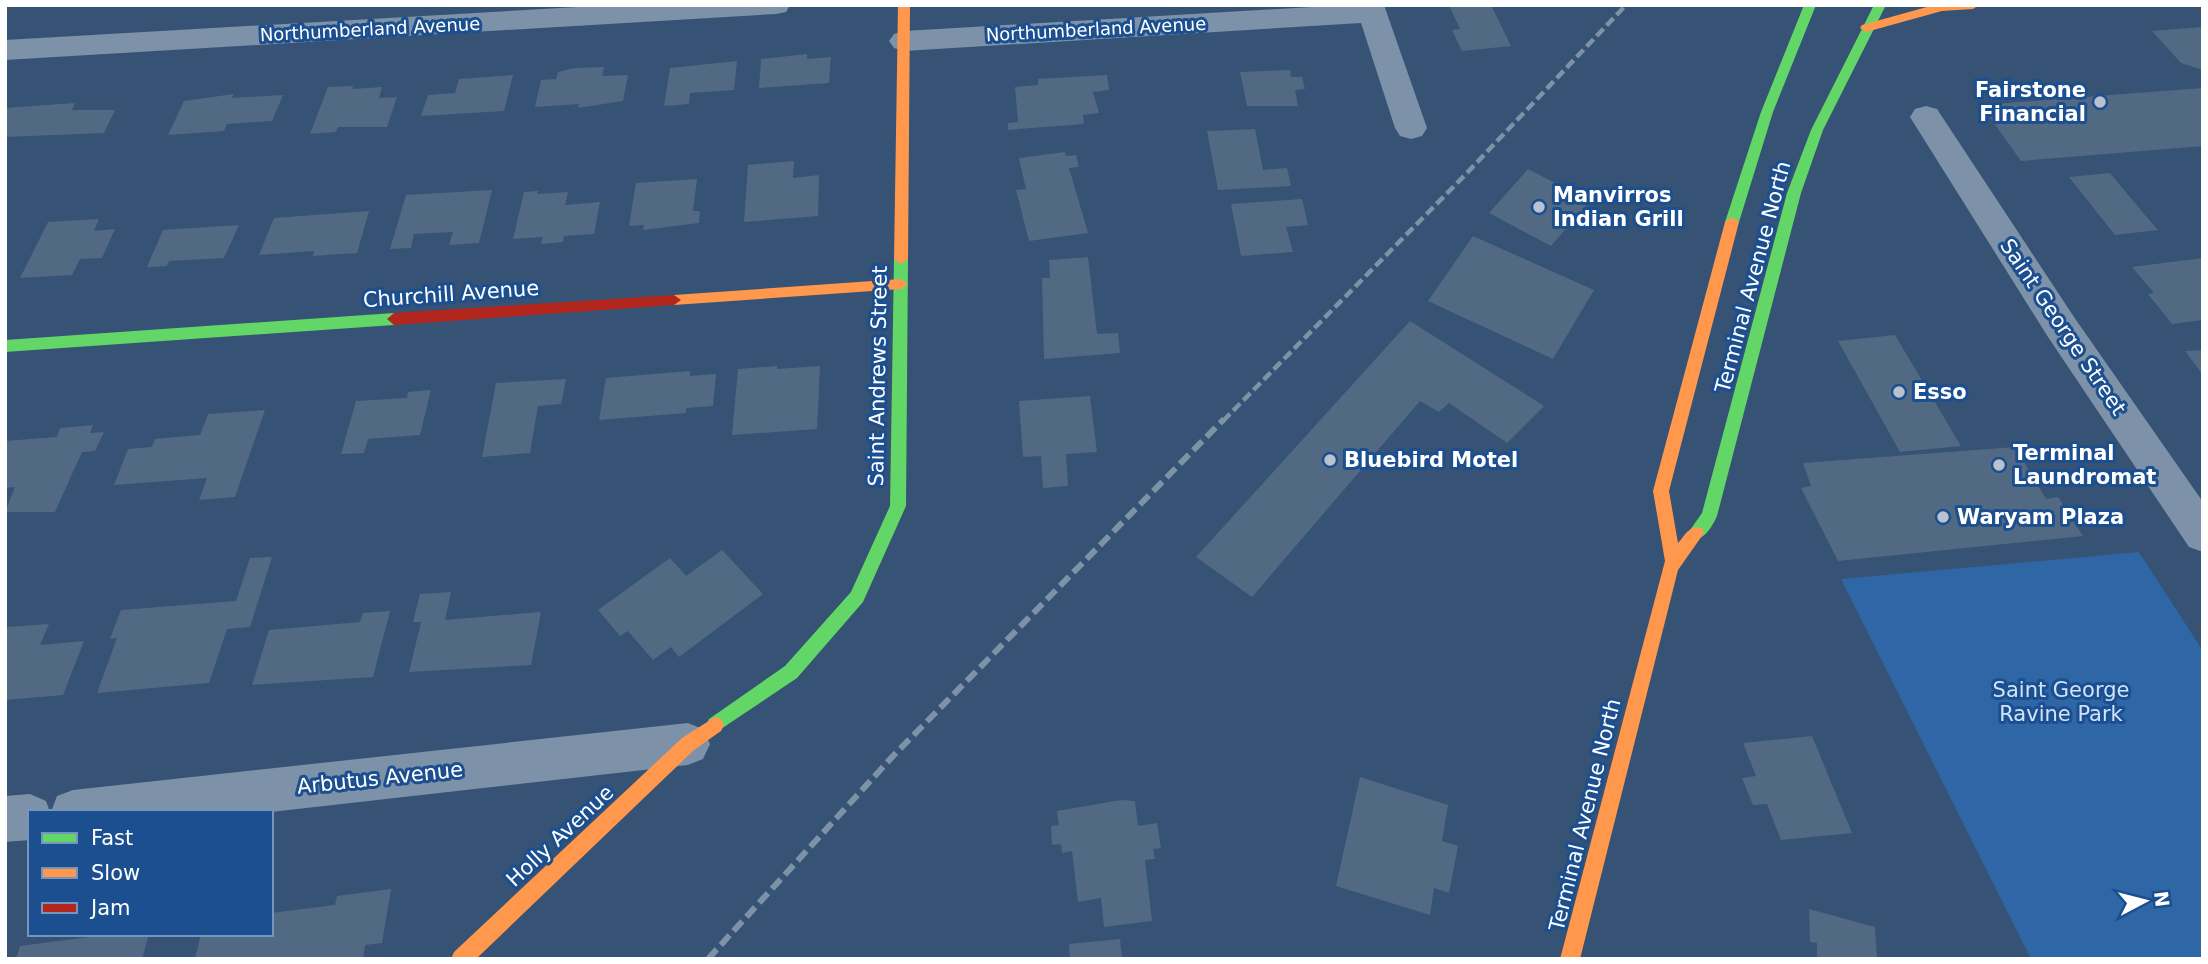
<svg xmlns="http://www.w3.org/2000/svg" width="2208" height="964" viewBox="0 0 2208 964" font-family="'DejaVu Sans',sans-serif">
<style>
.green{fill:#2f66a5}
.building{fill:#526984}
.lines{fill:none;stroke-linecap:round;stroke-linejoin:round}
.street{fill:#7d92a8;fill-rule:evenodd}
.fast{fill:#63d668;fill-rule:evenodd}
.slow{fill:#ff974d;fill-rule:evenodd}
.jam{fill:#b3261e;fill-rule:evenodd}
.rail-far1{stroke:#7e92a7;stroke-width:4.5;stroke-dasharray:10 4.5;stroke-linecap:butt}
.rail{stroke:#7e92a7;stroke-width:6;stroke-dasharray:13 6;stroke-linecap:butt}
.poi-dot{fill:#b9c2ce;stroke:#1b4f8f;stroke-width:2.5}
.labels{text-anchor:middle;dominant-baseline:central;stroke-width:6;stroke-linejoin:round;paint-order:stroke}
.far-street-label{font-size:18px;fill:#fff;stroke:#1b4f8f}
.poi-label{font-size:21px;font-weight:bold;fill:#fff;stroke:#1b4f8f;text-anchor:start}
.street-label{font-size:21px;fill:#fff;stroke:#1b4f8f}
.park-label{font-size:21px;fill:#cfe3fa;stroke:#1b4f8f}
</style>
<rect width="100%" height="100%" fill="#365274"/>
<polygon class="green" points="2139,552 2203,651 2203,959 2031,959 1841,579"/>
<g class="building">
<polygon points="1449,5 1491,5 1511,46 1462,51 1452,30 1460,29"/>
<polygon points="2203,27 2203,70 2181,63 2152,31"/>
<polygon points="807,54 807,59 831,57 829,83 759,88 761,59"/>
<polygon points="737,61 734,90 690,93 689,104 664,106 670,68"/>
<polygon points="604,67 602,76 628,75 623,101 578,108 579,104 535,107 541,80 556,79 558,72 574,68"/>
<polygon points="1290,70 1291,77 1302,77 1305,89 1295,90 1298,106 1247,106 1240,72"/>
<polygon points="513,75 504,111 421,116 428,95 455,93 459,79"/>
<polygon points="1107,75 1109,90 1093,92 1099,113 1083,115 1084,124 1008,130 1008,123 1018,122 1015,87 1038,85 1038,79"/>
<polygon points="353,86 352,89 382,87 379,98 397,97 387,127 338,127 336,132 310,134 328,87"/>
<polygon points="2203,88 2203,146 2021,161 1981,105"/>
<polygon points="234,94 232,98 283,95 272,121 227,124 224,131 168,135 184,101"/>
<polygon points="75,103 72,110 115,110 104,133 5,137 5,108"/>
<polygon points="1255,129 1263,170 1287,168 1291,186 1218,190 1207,131"/>
<polygon points="1065,152 1066,156 1076,155 1079,167 1069,168 1088,233 1029,241 1016,190 1026,189 1019,158"/>
<polygon points="794,161 793,178 819,175 818,216 744,222 748,165"/>
<polygon points="1528,169 1590,201 1551,246 1489,213"/>
<polygon points="2110,173 2144,214 2158,230 2115,235 2069,177"/>
<polygon points="697,179 693,211 700,211 699,223 643,230 644,225 629,226 636,183"/>
<polygon points="492,190 479,243 449,245 453,232 414,234 411,248 390,249 406,195"/>
<polygon points="538,191 537,194 568,192 565,205 600,202 594,234 564,236 563,242 541,244 543,237 513,239 524,192"/>
<polygon points="1302,199 1308,225 1286,227 1293,252 1241,256 1231,204"/>
<polygon points="369,211 357,253 313,256 314,251 259,255 274,218"/>
<polygon points="99,219 94,231 115,229 102,258 80,259 72,275 20,278 48,222"/>
<polygon points="239,225 224,258 169,261 167,266 147,267 163,230"/>
<polygon points="1473,236 1594,290 1553,359 1428,301"/>
<polygon points="1088,257 1097,334 1118,333 1120,353 1044,359 1042,278 1050,278 1049,260"/>
<polygon points="2203,258 2203,320 2172,324 2148,294 2154,293 2132,267"/>
<polygon points="1410,321 1544,406 1507,443 1449,403 1439,412 1420,401 1252,597 1196,557"/>
<polygon points="1895,335 1961,446 1900,452 1838,341"/>
<polygon points="2203,350 2203,375 2185,351"/>
<polygon points="777,366 777,369 820,366 817,429 732,435 738,369"/>
<polygon points="690,371 690,376 716,374 713,406 686,408 686,413 599,420 606,378"/>
<polygon points="566,379 561,404 538,406 530,453 482,457 496,383"/>
<polygon points="431,390 420,435 368,439 364,453 341,454 356,401 407,398 408,392"/>
<polygon points="1090,396 1097,452 1066,454 1068,486 1043,488 1041,456 1023,457 1019,401"/>
<polygon points="265,410 235,497 199,500 207,478 114,485 128,449 152,447 155,439 200,435 208,414"/>
<polygon points="93,425 90,433 104,432 95,451 82,452 55,512 5,512 15,487 5,488 5,441 57,437 60,428"/>
<polygon points="2015,447 2046,499 2058,497 2083,536 1838,561 1801,488 1811,486 1803,463"/>
<polygon points="722,550 763,594 679,657 671,647 653,660 628,631 620,636 598,610 670,558 686,576"/>
<polygon points="272,557 250,627 227,629 209,683 97,693 117,638 110,639 121,610 236,601 250,558"/>
<polygon points="451,592 445,620 541,612 531,665 409,672 421,622 413,622 420,594"/>
<polygon points="390,611 373,677 252,685 269,630 360,622 363,613"/>
<polygon points="49,624 40,645 84,641 63,695 5,700 5,633 8,627"/>
<polygon points="1812,736 1852,833 1781,840 1767,804 1753,805 1742,778 1756,776 1743,743"/>
<polygon points="1360,777 1448,805 1442,841 1458,846 1449,893 1434,888 1430,915 1336,886"/>
<polygon points="1121,800 1135,801 1138,826 1157,823 1161,848 1153,849 1155,859 1145,860 1152,921 1104,927 1101,898 1078,902 1072,851 1062,853 1061,844 1052,845 1051,826 1059,825 1057,811"/>
<polygon points="391,889 382,943 365,945 363,959 195,959 201,934 271,934 271,913 335,905 337,896"/>
<polygon points="1809,909 1875,927 1877,959 1817,959 1817,943 1810,942"/>
<polygon points="90,934 149,934 142,959 16,959 20,946 89,937"/>
<polygon points="1120,939 1122,959 1070,959 1069,944"/>
</g>
<g class="lines">
<g class="street">
<polygon points="612,5 790,5 786,12 776,14 5,60 5,40"/>
<polygon points="1346,5 1384,5 1427,128 1422,136 1411,139 1400,136 1395,128 1361,23 904,51 894,48 889,41 894,34 904,31"/>
<polygon points="1926,106 1937,109 2074,317 2203,502 2203,552 2189,547 2048,337 1915,125 1910,117 1915,109"/>
<polygon points="688,723 703,729 710,744 703,759 688,765 271,812 51,812 57,796 73,790"/>
<polygon points="30,794 46,801 50,812 30,812 30,840 5,842 5,796"/>
</g>
<g class="fast">
<polygon points="1804,5 1816,5 1773,112 1739,222 1737,226 1727,226 1725,222 1761,112"/>
<path d="M1874,5H1886L1823,130L1801,193L1717,516C1712,527 1703,543 1690,538L1688,533L1702,513L1787,193L1811,130Z"/>
<polygon points="901,254 908,259 906,506 863,602 797,678 715,733 709,731 706,725 709,719 785,666 851,592 890,506 894,259"/>
<polygon points="394,313 401,319 394,325 5,352 5,340"/>
</g>
<g class="slow">
<polygon points="898,5 910,5 908,259 901,264 894,259"/>
<polygon points="1934,5 1979,5 1973,9 1942,11 1866,32 1860,28 1862,25"/>
<path d="M1732,217L1739,222L1669,491L1678,543C1685,535 1690,524 1702,528L1704,533L1678,570L1580,959H1560L1665,561L1653,491L1725,222Z"/>
<polygon points="901,279 908,284 901,289 674,305 667,300 674,295"/>
<polygon points="715,717 721,719 724,725 721,731 694,750 476,959 451,959 454,952 682,738"/>
</g>
<polygon class="jam" points="674,295 681,300 674,305 394,325 387,319 394,313"/>
<polyline class="rail-far1" points="1223,421 1465,175 1626,5"/>
<polyline class="rail" points="708,959 893,756 1224,419"/>
</g>
<g class="poi-dot">
<circle cx="2100" cy="102" r="7"/>
<circle cx="1539" cy="207" r="7"/>
<circle cx="1899" cy="392" r="7"/>
<circle cx="1330" cy="460" r="7"/>
<circle cx="1999" cy="465" r="7"/>
<circle cx="1943" cy="517" r="7"/>
</g>
<g class="labels">
<g class="far-street-label">
<text transform="translate(370 29) rotate(-3)">Northumberland Avenue</text>
<text transform="translate(1096 29) rotate(-3)">Northumberland Avenue</text>
</g>
<g class="poi-label">
<text x="2086" y="90" text-anchor="end">Fairstone<tspan x="2086" dy="24">Financial</tspan></text>
<text x="1553" y="195">Manvirros<tspan x="1553" dy="24">Indian Grill</tspan></text>
<text x="1913" y="392">Esso</text>
<text x="2013" y="453">Terminal<tspan x="2013" dy="24">Laundromat</tspan></text>
<text x="1344" y="460">Bluebird Motel</text>
<text x="1957" y="517">Waryam Plaza</text>
</g>
<g class="street-label">
<text transform="translate(1753 277) rotate(-75)">Terminal Avenue North</text>
<text transform="translate(451 294) rotate(-4)">Churchill Avenue</text>
<text transform="translate(2063 327) rotate(56)">Saint George Street</text>
<text transform="translate(878 376) rotate(-89)">Saint Andrews Street</text>
<text transform="translate(380 778) rotate(-6)">Arbutus Avenue</text>
<text transform="translate(1585 815) rotate(-76)">Terminal Avenue North</text>
<text transform="translate(560 836) rotate(-43)">Holly Avenue</text>
</g>
<g class="park-label">
<text x="2061" y="690">Saint George<tspan x="2061" dy="24">Ravine Park</tspan></text>
</g>
</g>
<rect width="2208" height="964" fill="none" stroke="#ffffff" stroke-width="14"/>
<rect x="28" y="810" width="245" height="126" fill="#1b4f8f" stroke="#7695bc" stroke-width="2"/>
<rect x="42" y="833" width="35" height="10" fill="#63d668" stroke="#7695bc" stroke-width="2"/>
<text x="91" y="845" font-size="21" fill="#ffffff">Fast</text>
<rect x="42" y="868" width="35" height="10" fill="#ff974d" stroke="#7695bc" stroke-width="2"/>
<text x="91" y="880" font-size="21" fill="#ffffff">Slow</text>
<rect x="42" y="903" width="35" height="10" fill="#b3261e" stroke="#7695bc" stroke-width="2"/>
<text x="91" y="915" font-size="21" fill="#ffffff">Jam</text>
<g transform="translate(2145 901) rotate(83)" stroke="#1b4f8f" stroke-width="5" paint-order="stroke">
<path d="M0-5L12 26L0 18L-12 26Z" fill="#ffffff"/>
<text y="-10" font-size="19" font-weight="bold" text-anchor="middle" fill="#ffffff">N</text>
</g>
</svg>
